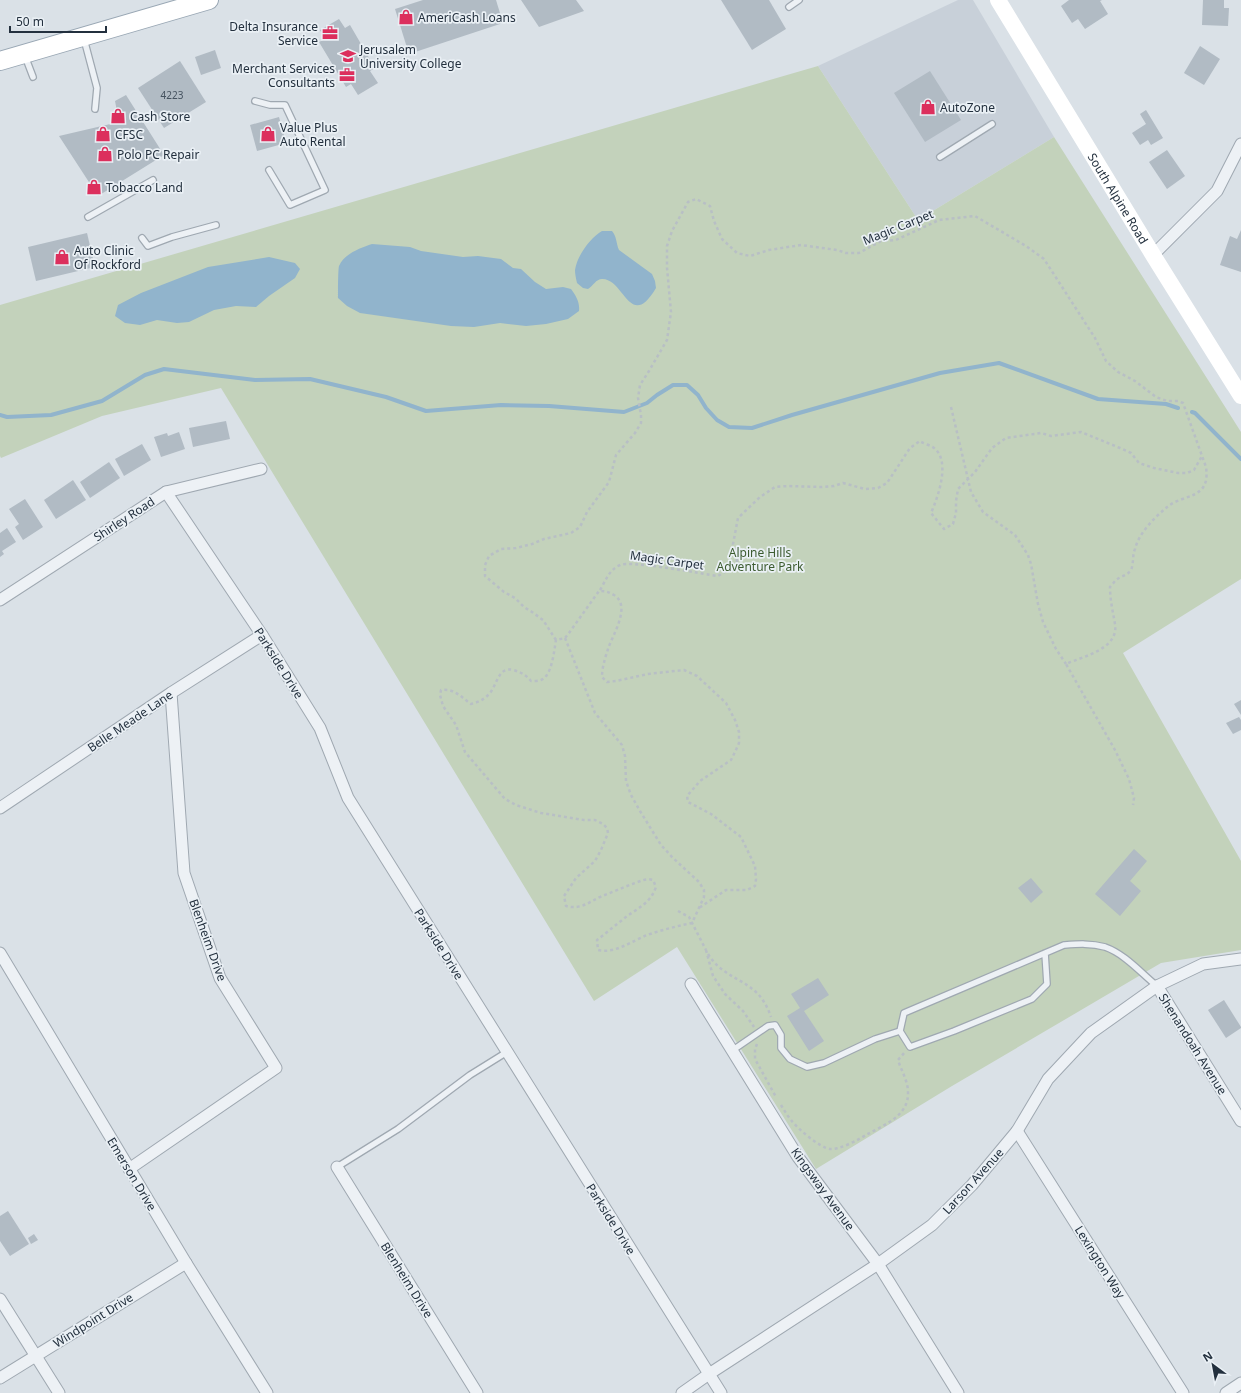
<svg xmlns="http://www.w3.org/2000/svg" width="1241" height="1393" viewBox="0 0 1241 1393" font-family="'Noto Sans',sans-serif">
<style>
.built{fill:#c8d0d9}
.green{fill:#c3d2bb}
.water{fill:#91b4cc}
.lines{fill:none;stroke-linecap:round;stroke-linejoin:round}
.stream{stroke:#91b4cc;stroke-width:4}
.building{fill:#b1bbc4}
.lane-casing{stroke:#9fa8b1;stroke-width:8}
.street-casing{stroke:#9fa8b1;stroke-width:13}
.primary-casing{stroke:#99a7b4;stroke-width:20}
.path{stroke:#b8bfc5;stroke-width:2.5;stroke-dasharray:3 3;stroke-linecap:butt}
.lane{stroke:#edf1f5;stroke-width:5.5}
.street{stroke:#edf1f5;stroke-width:11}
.secondary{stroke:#fff;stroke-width:16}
.primary{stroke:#fff;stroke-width:18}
.labels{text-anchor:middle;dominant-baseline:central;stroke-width:3.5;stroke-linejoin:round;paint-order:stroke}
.number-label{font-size:10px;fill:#465360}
.poi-label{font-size:12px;fill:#23303e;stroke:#eaf0f5;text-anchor:start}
.street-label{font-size:12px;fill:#23303e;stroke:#eaf0f5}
.park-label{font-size:12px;fill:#3c5b2f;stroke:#eaf0f5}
</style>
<rect width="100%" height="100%" fill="#dae1e7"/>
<polygon class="built" points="958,0 973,0 1054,137 918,220 818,66"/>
<polygon class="green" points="818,66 918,220 1054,137 1241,432 1241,579 1123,653 1241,861 1241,950 1161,963 952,1086 816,1169 677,947 594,1001 221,388 102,416 1,458 0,456 0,305"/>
<g class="water">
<path d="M602,231H612C617,237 616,243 619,250L652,274L655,281L656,288C630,332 624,278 602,279C596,279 593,286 588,289L583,288L577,283C576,279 575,274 575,270C577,256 590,238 602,231Z"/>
<path d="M372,244L410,247L421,251L463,257L478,256L501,259L513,268L521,269L535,282L546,289L563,287L571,289C576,296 580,302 579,311L568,319L546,324L526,326L500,323L474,327L451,326L360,313L347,306L338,298C338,294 338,269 339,266C344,254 360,248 372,244Z"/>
<polygon points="269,257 295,263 300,269 295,278 269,296 256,307 236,306 214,310 189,322 177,323 157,320 140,325 125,323 115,316 118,305 141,293 208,267"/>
</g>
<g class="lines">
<g class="stream">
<polyline points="1192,412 1195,413 1241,459"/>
<polyline points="0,415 7,417 51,415 102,401 145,375 164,369 255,380 310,379 386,397 426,411 501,405 549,406 624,412 647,403 657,395 673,385 687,385 698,395 706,408 717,420 729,427 752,428 792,415 940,373 999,363 1098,399 1166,404 1178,408"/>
</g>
</g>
<g class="building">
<polygon points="423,0 496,0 503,23 409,54 395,9"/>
<polygon points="521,0 576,0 584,11 539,27"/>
<polygon points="721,0 769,0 786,29 752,50"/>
<polygon points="1069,0 1102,0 1100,1 1108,14 1085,29 1078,19 1072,23 1061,6"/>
<polygon points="1203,0 1224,0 1224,8 1229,8 1228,26 1202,25"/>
<polygon points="339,19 345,28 350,25 375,68 370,71 378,83 358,95 351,84 346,87 319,42 325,39 320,30"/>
<polygon points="1200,46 1220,59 1204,85 1184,73"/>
<polygon points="215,50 221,68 201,75 195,57"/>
<polygon points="180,61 206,102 164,128 138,88"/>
<polygon points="930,71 961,120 925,142 894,93"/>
<polygon points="126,95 164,155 98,196 59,136 119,122 115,101"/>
<polygon points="1146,110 1163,138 1151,145 1148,140 1140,145 1132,133 1146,124 1140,114"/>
<polygon points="279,117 286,143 257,151 250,125"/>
<polygon points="1167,150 1185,176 1167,189 1149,162"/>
<polygon points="1241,230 1241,272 1220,265 1230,236 1237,239"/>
<polygon points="87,233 95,267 36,281 28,247"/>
<polygon points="226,421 230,439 193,447 189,428"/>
<polygon points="179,432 185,449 161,457 154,437 167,433 168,436"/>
<polygon points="142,444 151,460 124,476 115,459"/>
<polygon points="109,462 120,478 90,498 80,482"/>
<polygon points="73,480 86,500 56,519 44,500"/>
<polygon points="25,499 43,527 23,540 15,527 19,524 9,509"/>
<polygon points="7,528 16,542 2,551 4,554 0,557 0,533"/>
<polygon points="1241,700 1241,715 1234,704"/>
<polygon points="1239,717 1241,720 1241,730 1233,734 1226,723"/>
<polygon points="1134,849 1147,861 1130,881 1141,891 1120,916 1095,894"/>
<polygon points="1031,878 1043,892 1031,903 1018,888"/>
<polygon points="818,978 829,995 804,1011 824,1041 809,1051 787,1016 800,1008 791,994"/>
<polygon points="1224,1000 1241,1027 1241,1028 1226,1038 1208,1010"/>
<polygon points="8,1211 29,1244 10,1256 0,1241 0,1216"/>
<polygon points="34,1234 38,1240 31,1244 28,1238"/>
</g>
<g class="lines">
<defs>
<g id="lane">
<polyline points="789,7 799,0"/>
<polyline points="84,39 97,88 95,109"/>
<polyline points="25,56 33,77"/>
<polyline points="255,101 270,105 285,105 325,190 290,205 269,170"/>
<polyline points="940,157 992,124"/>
<polyline points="88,217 153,180"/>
<polyline points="142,238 148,246 172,237 216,225"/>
<path d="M1045,953L1047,984L1032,999L954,1031L910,1047L900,1031L904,1013L1064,945C1078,944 1091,943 1105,947C1125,954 1141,973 1157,986"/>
<polyline points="733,1050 768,1026 775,1025 781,1035 781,1048 790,1059 807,1067 824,1063 875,1039 900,1031"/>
<polyline points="337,1167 398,1129 470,1075 507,1052"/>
</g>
<g id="street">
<polyline points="1153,255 1217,191 1241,144"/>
<polyline points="166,492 262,635 320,728 348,798 721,1393"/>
<polyline points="0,600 166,492 261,469"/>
<polyline points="0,808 171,693 262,635"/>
<polyline points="0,953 186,1263 267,1393"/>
<polyline points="691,984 798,1157 878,1264 958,1393"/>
<polyline points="1157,986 1241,1121"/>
<polyline points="1017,1131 1183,1393"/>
<polyline points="337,1167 477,1393"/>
<polyline points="129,1169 276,1068 220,978 184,873 171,693"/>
<polyline points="0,1299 59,1393"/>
<polyline points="0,1378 186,1263"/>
<polyline points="682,1393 709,1374 878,1264 932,1225 972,1185 1017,1131 1048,1079 1091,1033 1157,986 1203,964 1241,959"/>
<polyline points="1226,1393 1241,1383"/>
</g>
<polyline id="primary" points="0,61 209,0"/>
</defs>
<use href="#lane" class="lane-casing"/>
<use href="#street" class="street-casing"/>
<use href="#primary" class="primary-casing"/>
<g class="path">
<polyline points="951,407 971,492 983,512 1015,535 1028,555 1031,564 1038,604 1043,622 1056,649 1066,664"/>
<path d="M600,590C606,580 609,570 620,565C630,560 702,574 718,576L737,564V556L733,544L738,518L760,497L775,487L788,486L822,487L834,486L843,483L865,489L878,488L887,483L910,448L920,441C924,444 930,445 934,448C951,461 938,497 931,513L944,529L953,524L956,513V501L958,489L975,472L992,448L1006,438L1041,433L1051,436L1081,432L1120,448L1131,453L1139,463L1154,468L1178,473H1187L1194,470L1202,456"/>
<path d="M565,638L595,713L622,745L625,756L626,781L631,795L640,811L661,845L673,858L699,882L704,890V897L692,923C677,926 662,930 647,935C632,941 615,954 598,950L597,940C605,934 613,927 621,921C636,908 649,906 656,887L653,880C646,878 641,881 635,883C624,887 613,892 602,896C589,902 581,910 566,906L564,896L576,878L595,861L601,850L608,833L607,828L603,824L595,820H584L541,813L516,805L505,799L465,752L456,725L443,706L440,695L441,690C454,688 461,697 471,704C478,702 484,700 489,694C497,686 498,666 513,670C521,672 526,675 531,681C534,681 538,681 541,680C552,676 554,651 556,640L565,638L569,633L599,591C606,591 609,592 614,595C632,606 612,636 608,649C605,658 602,668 602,677L607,682L616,681L648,674L684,670L697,676L726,703L735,720L739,732V743L735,752L731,760L700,781L687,796L688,802L711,814L741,837L755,866L756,879L755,886L747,890H726L699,908"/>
<path d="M556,640L543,620L532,612L524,607L515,598L504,592L485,576V565L489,556L501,549L516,548L532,544L544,539L571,533L580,527L587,512L609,482L616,455L635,433L641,423V415L638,398L640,385L649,371L667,340L671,312L667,268V246L672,231L688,202L696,199L710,206L714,221L722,239L737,253L750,256L769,250L801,245L837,250L846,253H859L881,241L896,240L939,220L975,216L1026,246L1044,259L1095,338L1106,361L1118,372L1135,381L1156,397L1167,401H1178L1183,403L1206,467C1211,501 1182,493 1166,508C1154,518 1139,533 1135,549C1132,556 1134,563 1131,570C1127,576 1121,576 1116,580C1114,582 1112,585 1110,587C1110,600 1113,612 1115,624C1119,649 1084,656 1066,664L1115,750L1129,779L1134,798L1133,805"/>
<polyline points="678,911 689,917 706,950"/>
<polyline points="706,950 713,976 725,994 743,1011 754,1027"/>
<path d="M708,954C722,976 740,977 757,993C763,999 768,1008 771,1017"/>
<polyline points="757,1044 755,1049 755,1059 776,1097"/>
<path d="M781,1105C784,1110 787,1115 791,1120C797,1128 820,1148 830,1149C839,1150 858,1140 866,1135C884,1125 909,1116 908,1092C908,1081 901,1070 898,1060L905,1052"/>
</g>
<use href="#lane" class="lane"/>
<use href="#street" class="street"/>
<path class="secondary" id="s1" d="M998,0L1153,255L1241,396"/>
<use href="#primary" class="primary"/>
</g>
<defs>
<symbol id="shop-bare" viewBox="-9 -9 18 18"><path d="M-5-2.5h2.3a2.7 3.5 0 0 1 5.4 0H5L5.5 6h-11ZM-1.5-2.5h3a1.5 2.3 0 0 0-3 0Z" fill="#dc2f5d" stroke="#eaf0f5" stroke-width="2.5" paint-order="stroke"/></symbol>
<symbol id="office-bare" viewBox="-9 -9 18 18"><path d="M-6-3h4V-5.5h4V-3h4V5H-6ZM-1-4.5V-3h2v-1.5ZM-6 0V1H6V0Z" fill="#dc2f5d" stroke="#eaf0f5" stroke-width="2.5" paint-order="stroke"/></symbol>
<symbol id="school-bare" viewBox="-9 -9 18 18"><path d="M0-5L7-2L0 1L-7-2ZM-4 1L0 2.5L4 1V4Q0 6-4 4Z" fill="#dc2f5d" stroke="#eaf0f5" stroke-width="2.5" paint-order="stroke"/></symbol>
</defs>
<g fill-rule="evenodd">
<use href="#shop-bare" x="395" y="6" width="22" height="22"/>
<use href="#office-bare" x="319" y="22" width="22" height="22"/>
<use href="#school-bare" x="337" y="45" width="22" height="22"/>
<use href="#office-bare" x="336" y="64" width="22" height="22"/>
<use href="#shop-bare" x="917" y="96" width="22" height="22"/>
<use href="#shop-bare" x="107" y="105" width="22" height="22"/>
<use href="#shop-bare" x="92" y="123" width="22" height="22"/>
<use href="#shop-bare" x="257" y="123" width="22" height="22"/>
<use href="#shop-bare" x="94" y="143" width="22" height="22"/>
<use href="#shop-bare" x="83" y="176" width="22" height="22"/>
<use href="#shop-bare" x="51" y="246" width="22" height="22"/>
</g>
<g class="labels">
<g class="number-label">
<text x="172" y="95">4223</text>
</g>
<g class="poi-label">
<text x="418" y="17">AmeriCash Loans</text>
<text x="318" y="26" text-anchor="end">Delta Insurance<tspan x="318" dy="14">Service</tspan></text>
<text x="360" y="49">Jerusalem<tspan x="360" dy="14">University College</tspan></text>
<text x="335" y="68" text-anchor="end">Merchant Services<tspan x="335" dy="14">Consultants</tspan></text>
<text x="940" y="107">AutoZone</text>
<text x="130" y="116">Cash Store</text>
<text x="280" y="127">Value Plus<tspan x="280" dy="14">Auto Rental</tspan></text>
<text x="115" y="134">CFSC</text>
<text x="117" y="154">Polo PC Repair</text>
<text x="106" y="187">Tobacco Land</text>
<text x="74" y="250">Auto Clinic<tspan x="74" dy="14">Of Rockford</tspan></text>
</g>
<g class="street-label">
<text stroke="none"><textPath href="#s1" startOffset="232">South Alpine Road</textPath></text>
<text transform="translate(898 227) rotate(-22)">Magic Carpet</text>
<text transform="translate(124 519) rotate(-33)">Shirley Road</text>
<text transform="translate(667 560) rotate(8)">Magic Carpet</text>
<text transform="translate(279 663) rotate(58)">Parkside Drive</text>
<text transform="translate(130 721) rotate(-34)">Belle Meade Lane</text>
<text transform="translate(208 940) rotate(70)">Blenheim Drive</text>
<text transform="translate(439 944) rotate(58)">Parkside Drive</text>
<text transform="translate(1193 1044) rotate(58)">Shenandoah Avenue</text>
<text transform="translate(132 1174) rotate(59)">Emerson Drive</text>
<text transform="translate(973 1181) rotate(-48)">Larson Avenue</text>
<text transform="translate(823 1189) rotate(54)">Kingsway Avenue</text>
<text transform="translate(611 1219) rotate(58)">Parkside Drive</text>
<text transform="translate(1100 1262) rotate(58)">Lexington Way</text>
<text transform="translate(407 1280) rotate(58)">Blenheim Drive</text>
<text transform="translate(93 1320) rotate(-32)">Windpoint Drive</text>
</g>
<g class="park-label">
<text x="760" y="552">Alpine Hills<tspan x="760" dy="14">Adventure Park</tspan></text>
</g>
</g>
<g transform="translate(1213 1365) rotate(328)" stroke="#eaf0f5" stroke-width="3" paint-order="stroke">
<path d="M0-3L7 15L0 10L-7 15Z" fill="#23303e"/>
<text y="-6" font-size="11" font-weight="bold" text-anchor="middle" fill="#23303e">N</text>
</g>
<path d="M10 26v6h96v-6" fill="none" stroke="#23303e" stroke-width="2"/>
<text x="16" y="26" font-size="12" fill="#23303e" stroke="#eaf0f5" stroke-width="3" paint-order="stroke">50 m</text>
</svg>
